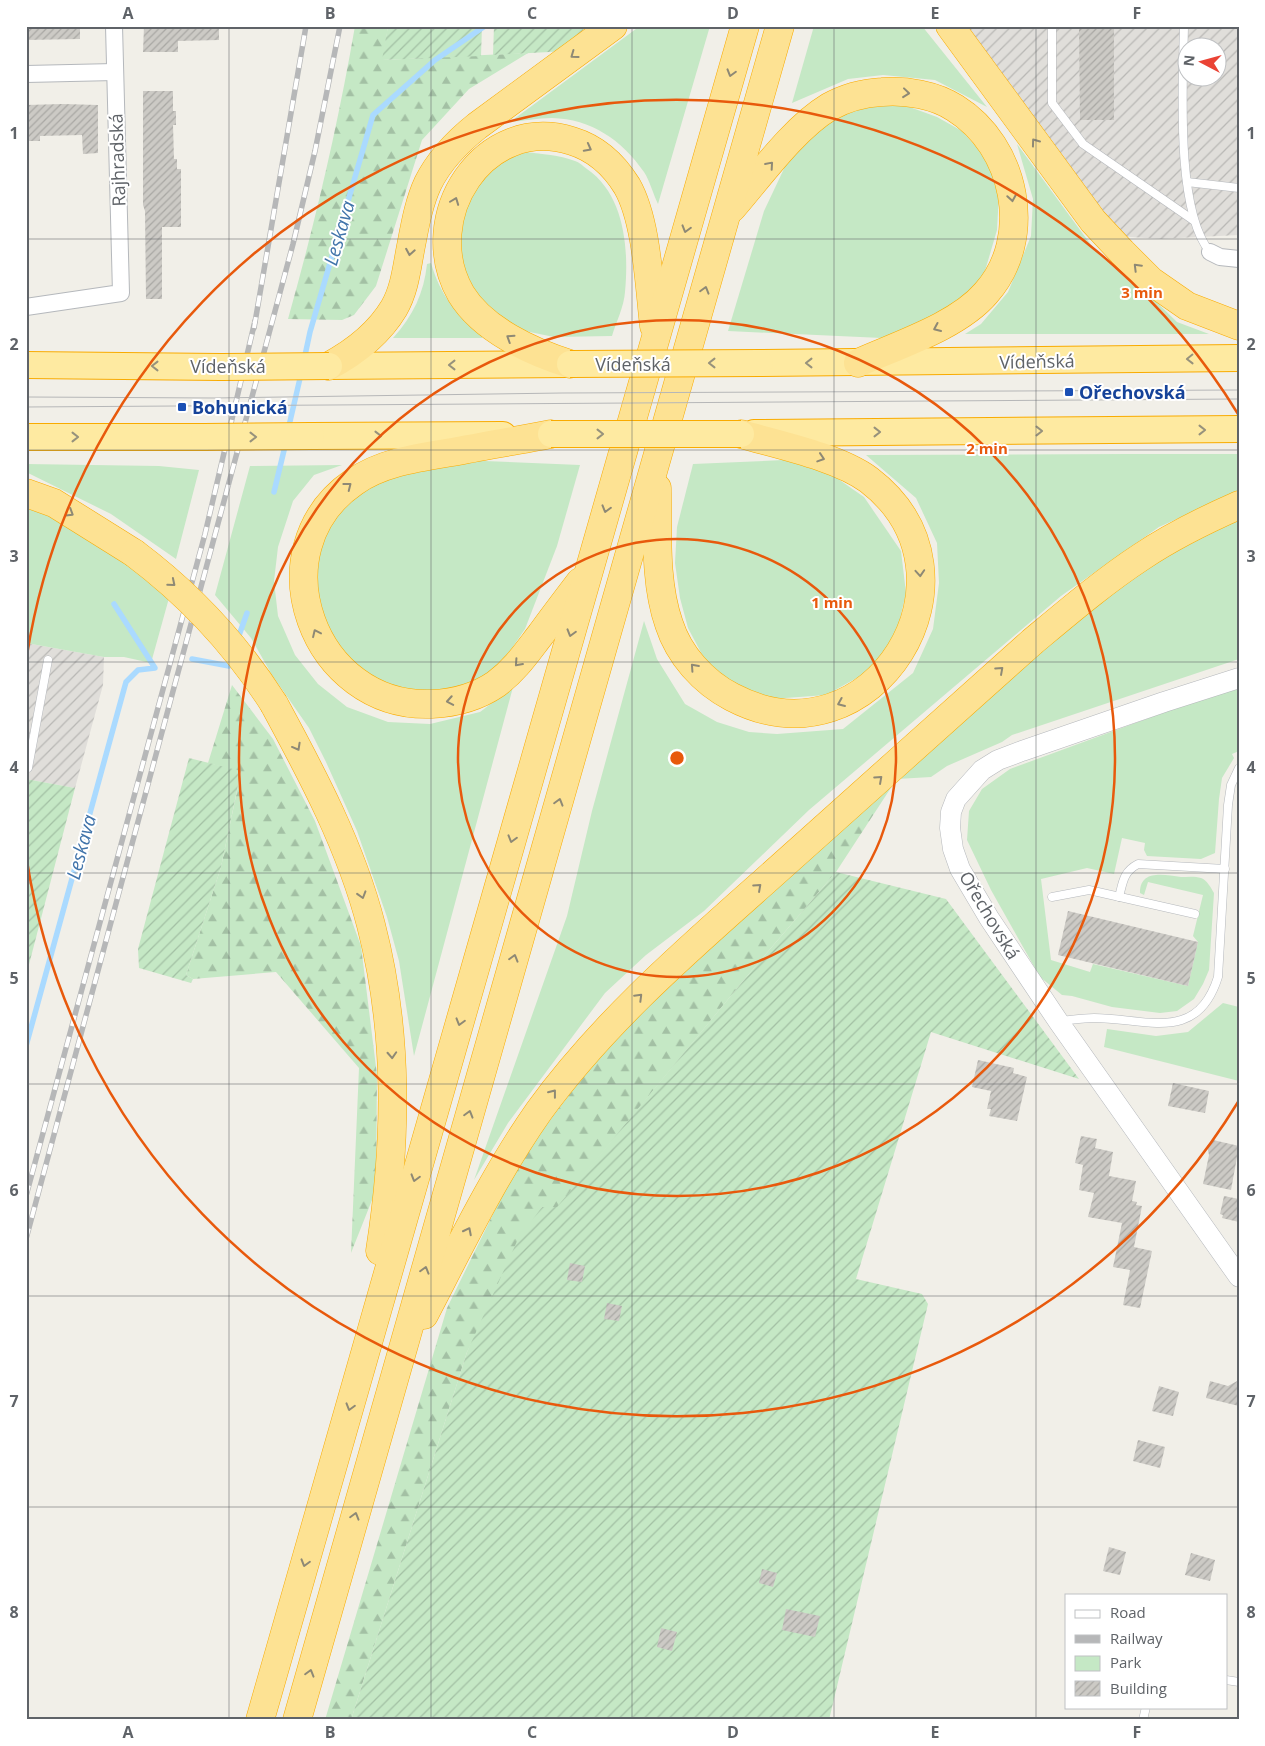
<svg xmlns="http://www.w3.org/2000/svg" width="1265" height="1746" viewBox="0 0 1265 1746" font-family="'Open Sans',sans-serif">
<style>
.industrial{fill:url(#industrial-furrows);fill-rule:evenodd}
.green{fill:#c5e8c5}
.forest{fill:url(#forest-firs)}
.garden{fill:url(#garden-furrows)}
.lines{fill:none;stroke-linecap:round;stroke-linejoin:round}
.stream{stroke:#aadaff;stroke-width:5.5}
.building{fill:url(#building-hatch)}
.service-casing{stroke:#b5b8bc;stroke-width:9}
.minor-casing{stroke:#b5b8bc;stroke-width:18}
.tertiary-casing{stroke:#b5b8bc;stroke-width:21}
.trunk-casing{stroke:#f9ab00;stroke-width:28}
.motorway-casing{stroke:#f9ab00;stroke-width:29}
.service{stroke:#fff;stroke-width:8}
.minor{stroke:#fff;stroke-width:16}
.tertiary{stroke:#fff;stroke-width:20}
.trunk{stroke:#feeaa1;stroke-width:26}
.motorway{stroke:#fde293;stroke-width:28}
.tram{stroke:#b6b7b8;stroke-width:1}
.rail-casing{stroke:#b6b7b8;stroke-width:5.5}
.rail{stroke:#fff;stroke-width:4;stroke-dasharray:11;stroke-linecap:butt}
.trunk-bridge-casing{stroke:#f9ab00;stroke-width:28;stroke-linecap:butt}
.motorway-bridge-casing{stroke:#f9ab00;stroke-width:29;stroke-linecap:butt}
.trunk-bridge{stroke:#feeaa1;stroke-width:26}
.motorway-bridge{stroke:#fde293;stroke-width:28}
.oneway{stroke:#8e8975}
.oneway2{stroke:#97927c}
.grid{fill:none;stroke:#5f6368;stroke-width:1;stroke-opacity:0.55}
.ring{fill:none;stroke:#e8590c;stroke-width:2.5}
.transit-dot{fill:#1a4fb4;stroke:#fff;stroke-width:2}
.labels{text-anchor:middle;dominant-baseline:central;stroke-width:4;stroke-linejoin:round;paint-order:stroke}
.street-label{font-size:18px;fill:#5f6368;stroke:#fff}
.transit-label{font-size:18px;font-weight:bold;fill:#164399;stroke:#fff;text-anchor:start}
.water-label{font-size:19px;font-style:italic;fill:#4174aa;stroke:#fff}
.centre{fill:#e8590c;stroke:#fff;stroke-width:2.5}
.ring-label{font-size:15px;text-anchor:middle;font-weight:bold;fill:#e8590c;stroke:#fff;stroke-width:4;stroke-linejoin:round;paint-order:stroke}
.neatline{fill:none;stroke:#5f6368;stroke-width:2}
.grid-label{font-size:16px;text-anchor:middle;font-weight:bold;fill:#5f6368}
</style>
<defs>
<pattern id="industrial-furrows" width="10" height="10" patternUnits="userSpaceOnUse" patternTransform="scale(1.25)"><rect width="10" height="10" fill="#e0deda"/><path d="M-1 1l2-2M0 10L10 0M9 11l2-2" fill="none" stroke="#b9b8b5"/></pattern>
<pattern id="forest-firs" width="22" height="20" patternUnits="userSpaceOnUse" patternTransform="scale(1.25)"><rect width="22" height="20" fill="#c5e8c5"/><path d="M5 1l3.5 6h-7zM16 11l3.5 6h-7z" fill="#a3c0a4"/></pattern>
<pattern id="garden-furrows" width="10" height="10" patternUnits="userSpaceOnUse" patternTransform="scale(1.25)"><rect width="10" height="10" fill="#c5e8c5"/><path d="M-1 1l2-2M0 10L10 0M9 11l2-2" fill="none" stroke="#a3c0a4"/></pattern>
<pattern id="building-hatch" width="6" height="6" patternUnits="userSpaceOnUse" patternTransform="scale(1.25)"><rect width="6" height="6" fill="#cccac5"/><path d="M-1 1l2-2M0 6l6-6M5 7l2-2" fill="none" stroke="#a9a8a4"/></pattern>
</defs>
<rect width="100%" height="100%" fill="#f1efe8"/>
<g class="industrial">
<path d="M957,26H1239V235L1159,239L1118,236ZM1188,48H1218V78H1188Z"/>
<polygon points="26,643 104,657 103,685 75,788 26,779"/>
</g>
<g class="green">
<path d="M640,26H710L658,204C653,194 650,181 644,172C622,140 591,119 552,118C538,118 523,121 510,122Z"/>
<polygon points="814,26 922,26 987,107 935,80 883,75 848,79 792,103"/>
<polygon points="904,105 937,117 962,131 986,158 999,193 997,230 985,271 971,297 944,316 882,338 728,331 764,211 790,156 817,124 866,107"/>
<polygon points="1017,144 1094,249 1140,286 1177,322 1209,334 965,334 981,324 1008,292 1031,236 1033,199"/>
<path d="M526,152C542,154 559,155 575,161C579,162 583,166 587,169C625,195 629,250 625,292C624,307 616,322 612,336L554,337L520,330L493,317L458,276L463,196L500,161Z"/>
<path d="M431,263C440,294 456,316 483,335L482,338H393C413,316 424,293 427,264Z"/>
<polygon points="1129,454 1239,454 1239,491 1159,527 1061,596 809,810 704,911 646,955 605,993 508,1123 474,1180 567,916 592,811 644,621 657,659 685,704 717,722 749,732 777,734 843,729 913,673 933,629 939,583 937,543 916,498 866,455"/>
<polygon points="459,460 580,465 557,546 525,629 510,651 488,674 468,685 439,693 385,691 322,632 313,556 323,526 358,487"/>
<polygon points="784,460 831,474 864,497 901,551 906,593 895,640 873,669 826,695 772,699 748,691 724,678 706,662 688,628 680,598 675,563 677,527 693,464"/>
<polygon points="26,464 159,466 199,470 176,559 111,514 26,472"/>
<polygon points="342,465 314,475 293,501 278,547 274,581 278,616 295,655 318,684 347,707 388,722 430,724 480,712 513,687 414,1056 399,961 387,917 357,831 326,762 309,728 272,675 251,638 215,595 250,466"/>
<polygon points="26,505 87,526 169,598 151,663 124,657 104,657 26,643"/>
<polygon points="1239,516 1239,659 1012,735 1002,742 947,766 931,777 897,779 1041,646 1178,547"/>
<path d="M1239,688V751L1232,754L1234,758L1222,778L1219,799L1215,853L1201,859L1147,856L1144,850L1145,843L1122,838L1114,874L1087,868L1041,879L1051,960L1090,972L1093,964L1188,986L1198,942L1193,936L1203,895L1148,882L1144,895L1140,893C1140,869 1164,875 1181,877C1187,877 1195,876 1201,878C1207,880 1211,888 1214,893L1209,970L1203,984L1194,999L1177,1011L1160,1013L1112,1007L1072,996L1062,995L1040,977L991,890L967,840L969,811L982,789L1010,769L1187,704Z"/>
<polygon points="1223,1003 1239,1007 1239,1081 1104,1047 1107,1029 1156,1036 1188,1032"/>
</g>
<g class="forest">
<path d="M355,26H388L383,60L528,53L469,89L422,140L376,286L354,315L342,320L288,319C315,223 338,125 355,26Z"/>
<polygon points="232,685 273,739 315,821 361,946 377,1075 376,1190 351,1253 359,1068 276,972 193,979 186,975 221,867 241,772 208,763"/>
<polygon points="896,780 836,872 748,975 557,1208 542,1207 467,1352 351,1720 325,1720 447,1308 519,1161 607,1045 804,862"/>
</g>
<g class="garden">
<polygon points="388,26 482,26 481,56 382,60"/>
<polygon points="494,26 586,26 567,51 493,55"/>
<polygon points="189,758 241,771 221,867 186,975 193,979 191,983 139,968 138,949"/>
<polygon points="26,779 75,788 26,976"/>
<polygon points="836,872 946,899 1079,1079 931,1032 856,1279 922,1294 928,1304 829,1720 351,1720 467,1352 518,1239 542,1207 557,1207 748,975"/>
</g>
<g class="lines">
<g class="stream">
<polyline points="304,360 310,332 373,115 435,60 485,26"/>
<polyline points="288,430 301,374"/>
<polyline points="274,492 286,442"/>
<polyline points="237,641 247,613"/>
<polyline points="192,659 229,666 231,659"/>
<polyline points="26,1046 126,682 138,670 155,668 114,604"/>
</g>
</g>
<g class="building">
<polygon points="26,26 80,26 80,39 26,40"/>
<polygon points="144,26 219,26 219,40 178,41 178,52 143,52"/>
<polygon points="1079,26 1114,26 1114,120 1080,120"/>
<polygon points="143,91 173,91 173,111 176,111 176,125 173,125 174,159 177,159 177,169 181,169 181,227 162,227 162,299 146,299 145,211 143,205"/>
<polygon points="63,104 98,105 98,153 83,154 82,135 40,136 40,141 26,141 26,105"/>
<polygon points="1068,911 1198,942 1188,986 1058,955"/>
<polygon points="978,1060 1014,1068 1013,1073 1027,1077 1017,1121 989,1116 991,1109 987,1109 991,1091 972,1087"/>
<polygon points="1173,1083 1209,1091 1205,1113 1168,1106"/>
<polygon points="1081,1136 1097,1139 1095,1148 1113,1152 1109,1176 1136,1181 1132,1201 1137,1202 1136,1205 1142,1206 1134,1247 1152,1251 1140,1308 1123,1305 1130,1270 1113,1267 1122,1223 1088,1217 1094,1193 1079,1190 1083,1165 1075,1163"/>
<polygon points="1213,1140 1239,1146 1231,1190 1203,1184 1209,1155 1207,1146"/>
<polygon points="1224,1196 1239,1199 1239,1222 1222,1218 1223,1215 1220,1214"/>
<polygon points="570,1263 585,1266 582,1282 567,1280"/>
<polygon points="607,1303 622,1306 619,1321 604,1319"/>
<polygon points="1239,1380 1239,1406 1206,1398 1210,1381 1228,1386"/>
<polygon points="1159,1386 1179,1392 1173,1416 1152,1411"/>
<polygon points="1138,1440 1165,1447 1160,1468 1133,1461"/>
<polygon points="1109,1547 1126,1552 1120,1575 1103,1571"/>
<polygon points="1191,1553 1215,1560 1210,1581 1185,1575"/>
<polygon points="762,1569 777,1573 773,1587 759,1583"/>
<polygon points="786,1609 820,1616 815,1637 782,1630"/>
<polygon points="661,1628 677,1632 672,1651 657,1647"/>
</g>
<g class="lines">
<defs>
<g id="service">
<polyline points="1052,26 1052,103 1083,144 1193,220"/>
<path d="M1184,26C1183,82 1175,210 1210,252"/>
<polyline points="1187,182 1239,188"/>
<polyline points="26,767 28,768 48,660"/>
<polyline points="1052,897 1089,890 1195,914"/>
<path d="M1119,897C1123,882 1123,872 1138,864L1225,869"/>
<path d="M1059,1021C1071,1020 1083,1018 1094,1018C1146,1018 1197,1044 1218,977L1228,805L1231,785L1239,768"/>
<polyline points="1226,1680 1239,1682"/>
<polyline points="1143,1720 1146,1707"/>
</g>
<g id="minor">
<polyline points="26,74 115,72"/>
<polyline points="1210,252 1220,257 1239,259"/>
<polyline points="26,307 121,293 114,26"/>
</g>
<polyline id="tertiary" points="1239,678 1164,702 1022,751 998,760 982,770 956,799 951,812 950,828 953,849 960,869 989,918 1058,1021 1239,1277"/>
<g id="trunk">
<polyline points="760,363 1239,358"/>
<polyline points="26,365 221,367"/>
<polyline points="329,366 567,364"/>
<polyline points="754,433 1239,429"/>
<polyline points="311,436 503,435"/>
<polyline points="26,437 204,437"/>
</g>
<g id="motorway">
<polyline points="950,26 1093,221 1122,252 1151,281 1187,306 1239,326"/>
<path d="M732,208C759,177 794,128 829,107C845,98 864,93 882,92C906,90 935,95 955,108C1016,146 1035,238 986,293C958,326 898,345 858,363"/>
<path d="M570,364C532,352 483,330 461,294C417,218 484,113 572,141C595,148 614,165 627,186C647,221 649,285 654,326"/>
<path d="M329,366C355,352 379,333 394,308C405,289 407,266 411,246C415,225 419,202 428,183C440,159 457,142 477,126L613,26"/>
<path d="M551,434C520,440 489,445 458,451C423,457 384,461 354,482C255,550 313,709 432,704C454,703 477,697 496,684C515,670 527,652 541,634C554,616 567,599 580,582"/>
<path d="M657,488C658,532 654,581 669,624C679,655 703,682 732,697C873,771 993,575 869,480C838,457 779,445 741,434"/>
<polyline points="26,493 54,503 134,553"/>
<path d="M274,704C312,774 351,847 371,925C399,1033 397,1142 380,1251"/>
<path d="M424,1315C460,1246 494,1175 539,1111C602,1024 685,952 765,881C854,801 943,722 1032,642C1068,612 1103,582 1141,557C1172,536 1205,520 1239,505"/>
<polyline points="260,1720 745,26"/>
<polyline points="297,1720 780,26"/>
</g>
</defs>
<use href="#service" class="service-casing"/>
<use href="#minor" class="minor-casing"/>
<use href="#tertiary" class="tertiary-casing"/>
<use href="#trunk" class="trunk-casing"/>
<use href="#motorway" class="motorway-casing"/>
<use href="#service" class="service"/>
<use href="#minor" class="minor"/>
<use href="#tertiary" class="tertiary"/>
<use href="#trunk" class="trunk"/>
<use href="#motorway" class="motorway"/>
<g class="tram">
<polyline points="26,397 214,398 562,393 1239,390"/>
<polyline points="26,407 1239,399"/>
</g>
<defs>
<g id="rail">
<polyline points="254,328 306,26"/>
<polyline points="26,1196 205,534 255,321"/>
<polyline points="26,1239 293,244 315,151 340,26"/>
</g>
</defs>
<use href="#rail" class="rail-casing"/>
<use href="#rail" class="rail"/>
<defs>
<g id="trunk-bridge">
<polyline points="570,364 760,363"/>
<polyline points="221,367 329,366"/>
<polyline points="551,434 741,434"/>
<polyline points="204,437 311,436"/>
</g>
<path id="motorway-bridge" d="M134,553C190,595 236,644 274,704"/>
</defs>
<use href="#trunk-bridge" class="trunk-bridge-casing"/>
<use href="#motorway-bridge" class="motorway-bridge-casing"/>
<use href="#trunk-bridge" class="trunk-bridge"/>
<use href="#motorway-bridge" class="motorway-bridge"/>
</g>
<defs><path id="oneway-chevron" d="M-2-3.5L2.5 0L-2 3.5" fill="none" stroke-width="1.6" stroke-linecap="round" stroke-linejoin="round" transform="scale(1.25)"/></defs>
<g class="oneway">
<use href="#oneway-chevron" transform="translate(574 55) rotate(144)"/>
<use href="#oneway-chevron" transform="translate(731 73) rotate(106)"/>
<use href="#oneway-chevron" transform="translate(906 93) rotate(6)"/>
<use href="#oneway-chevron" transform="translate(1035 142) rotate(-126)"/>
<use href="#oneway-chevron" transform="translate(588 148) rotate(28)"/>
<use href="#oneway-chevron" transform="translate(770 165) rotate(-49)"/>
<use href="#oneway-chevron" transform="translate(1012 198) rotate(81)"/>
<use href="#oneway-chevron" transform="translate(455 201) rotate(-69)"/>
<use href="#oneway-chevron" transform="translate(686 229) rotate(106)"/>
<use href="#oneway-chevron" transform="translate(410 252) rotate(100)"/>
<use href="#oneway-chevron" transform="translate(1137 267) rotate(-135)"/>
<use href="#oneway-chevron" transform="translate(705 290) rotate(-74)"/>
<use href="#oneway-chevron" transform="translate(937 328) rotate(156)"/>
<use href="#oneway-chevron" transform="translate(510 338) rotate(-147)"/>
<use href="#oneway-chevron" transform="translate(821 458) rotate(18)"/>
<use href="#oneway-chevron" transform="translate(348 486) rotate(-38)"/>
<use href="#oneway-chevron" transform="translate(606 509) rotate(106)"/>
<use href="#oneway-chevron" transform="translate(70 513) rotate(32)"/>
<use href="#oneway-chevron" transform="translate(920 573) rotate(86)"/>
<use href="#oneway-chevron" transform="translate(172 583) rotate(40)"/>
<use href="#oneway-chevron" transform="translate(316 633) rotate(-115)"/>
<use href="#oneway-chevron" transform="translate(571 633) rotate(106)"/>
<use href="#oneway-chevron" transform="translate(518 663) rotate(132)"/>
<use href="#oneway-chevron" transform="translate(694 667) rotate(-132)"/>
<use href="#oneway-chevron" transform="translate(1000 670) rotate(-42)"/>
<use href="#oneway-chevron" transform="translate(450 701) rotate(170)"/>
<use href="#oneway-chevron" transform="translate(841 703) rotate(157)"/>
<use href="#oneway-chevron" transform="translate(297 747) rotate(61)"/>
<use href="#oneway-chevron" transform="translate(879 779) rotate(-42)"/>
<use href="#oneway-chevron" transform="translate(559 802) rotate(-74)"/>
<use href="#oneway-chevron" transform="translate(512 839) rotate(106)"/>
<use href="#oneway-chevron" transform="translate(758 887) rotate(-42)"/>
<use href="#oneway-chevron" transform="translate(362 895) rotate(73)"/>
<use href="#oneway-chevron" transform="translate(514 958) rotate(-74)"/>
<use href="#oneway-chevron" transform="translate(639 997) rotate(-45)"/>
<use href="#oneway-chevron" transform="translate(460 1022) rotate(106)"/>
<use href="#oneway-chevron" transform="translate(392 1055) rotate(87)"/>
<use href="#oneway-chevron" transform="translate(553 1093) rotate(-52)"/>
<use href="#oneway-chevron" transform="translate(469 1114) rotate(-74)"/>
<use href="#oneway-chevron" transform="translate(415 1178) rotate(106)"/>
<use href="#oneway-chevron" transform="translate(468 1231) rotate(-63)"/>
<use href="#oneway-chevron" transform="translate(425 1270) rotate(-74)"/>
<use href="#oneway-chevron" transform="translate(350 1407) rotate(106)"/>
<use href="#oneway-chevron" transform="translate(355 1516) rotate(-74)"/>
<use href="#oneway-chevron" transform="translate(305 1563) rotate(106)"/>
<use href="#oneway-chevron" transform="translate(310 1673) rotate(-74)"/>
</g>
<g class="oneway2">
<use href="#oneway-chevron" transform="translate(1190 359) rotate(179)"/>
<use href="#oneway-chevron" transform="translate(712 363) rotate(180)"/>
<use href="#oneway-chevron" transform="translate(809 363) rotate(180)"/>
<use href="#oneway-chevron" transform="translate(452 365) rotate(180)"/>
<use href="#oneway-chevron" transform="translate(155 366) rotate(-180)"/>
<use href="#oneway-chevron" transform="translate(1202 430)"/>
<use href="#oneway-chevron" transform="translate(1039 431)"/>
<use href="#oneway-chevron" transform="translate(877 432)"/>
<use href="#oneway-chevron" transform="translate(600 434)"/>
<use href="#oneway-chevron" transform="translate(378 436) rotate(-1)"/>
<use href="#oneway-chevron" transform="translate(75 437)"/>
<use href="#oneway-chevron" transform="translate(253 437)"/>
</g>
<path class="grid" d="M229,26V1720M431,26V1720M632,26V1720M834,26V1720M1036,26V1720M26,239H1239M26,450H1239M26,662H1239M26,873H1239M26,1084H1239M26,1296H1239M26,1507H1239"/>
<g class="ring">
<circle cx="677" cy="758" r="219"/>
<circle cx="677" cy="758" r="438"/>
<path d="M1238 1102A658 658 0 0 1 27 861M27 655A658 658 0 0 1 1238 414"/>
</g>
<g class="transit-dot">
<rect x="1064" y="387" width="10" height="10" rx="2.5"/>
<rect x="177" y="402" width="10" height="10" rx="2.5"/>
</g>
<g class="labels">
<g class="street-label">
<text transform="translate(117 160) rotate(-92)">Rajhradská</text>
<text transform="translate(1037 361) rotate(-1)">Vídeňská</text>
<text x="633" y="364">Vídeňská</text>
<text x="228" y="366">Vídeňská</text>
<text transform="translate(990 915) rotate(59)">Ořechovská</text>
</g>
<g class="transit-label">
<text x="1079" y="392">Ořechovská</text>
<text x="192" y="407">Bohunická</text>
</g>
<g class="water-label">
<text transform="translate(339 233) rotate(-74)">Leskava</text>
<text transform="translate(81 847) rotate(-75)">Leskava</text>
</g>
</g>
<circle cx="677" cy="758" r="8" class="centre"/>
<g class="ring-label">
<text x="1142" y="298">3 min</text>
<text x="987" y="454">2 min</text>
<text x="832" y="608">1 min</text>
</g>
<rect width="1265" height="1746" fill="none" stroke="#ffffff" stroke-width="55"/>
<rect x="1065" y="1594" width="162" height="115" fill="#ffffff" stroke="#bfc1c3"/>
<rect x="1075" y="1610" width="25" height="8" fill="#ffffff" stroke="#bfc1c3"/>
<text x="1110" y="1618" font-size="15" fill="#5f6368">Road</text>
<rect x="1075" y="1635" width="25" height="8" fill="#b6b7b8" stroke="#bfc1c3"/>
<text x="1110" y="1644" font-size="15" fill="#5f6368">Railway</text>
<rect x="1075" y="1656" width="25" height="15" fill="#c5e8c5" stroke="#bfc1c3"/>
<text x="1110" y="1668" font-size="15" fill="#5f6368">Park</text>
<rect x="1075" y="1681" width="25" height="15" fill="url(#building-hatch)" stroke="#bfc1c3"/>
<text x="1110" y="1694" font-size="15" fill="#5f6368">Building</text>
<g transform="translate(1202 62) rotate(276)"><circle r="24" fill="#ffffff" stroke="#bfc1c3"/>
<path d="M0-4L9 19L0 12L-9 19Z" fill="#ea4335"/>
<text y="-8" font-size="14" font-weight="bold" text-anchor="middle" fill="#5f6368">N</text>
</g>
<rect x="28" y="28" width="1210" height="1690" class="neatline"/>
<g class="grid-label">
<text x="128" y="19">A</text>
<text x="330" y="19">B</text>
<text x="532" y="19">C</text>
<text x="733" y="19">D</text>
<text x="935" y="19">E</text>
<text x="1137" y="19">F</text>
<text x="14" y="139">1</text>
<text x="1251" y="139">1</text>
<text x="14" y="350">2</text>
<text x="1251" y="350">2</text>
<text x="14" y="562">3</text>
<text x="1251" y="562">3</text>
<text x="14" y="773">4</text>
<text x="1251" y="773">4</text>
<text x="14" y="984">5</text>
<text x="1251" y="984">5</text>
<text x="14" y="1196">6</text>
<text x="1251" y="1196">6</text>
<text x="14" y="1407">7</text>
<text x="1251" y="1407">7</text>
<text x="14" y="1618">8</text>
<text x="1251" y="1618">8</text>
<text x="128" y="1738">A</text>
<text x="330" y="1738">B</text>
<text x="532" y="1738">C</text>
<text x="733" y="1738">D</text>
<text x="935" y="1738">E</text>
<text x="1137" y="1738">F</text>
</g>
</svg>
